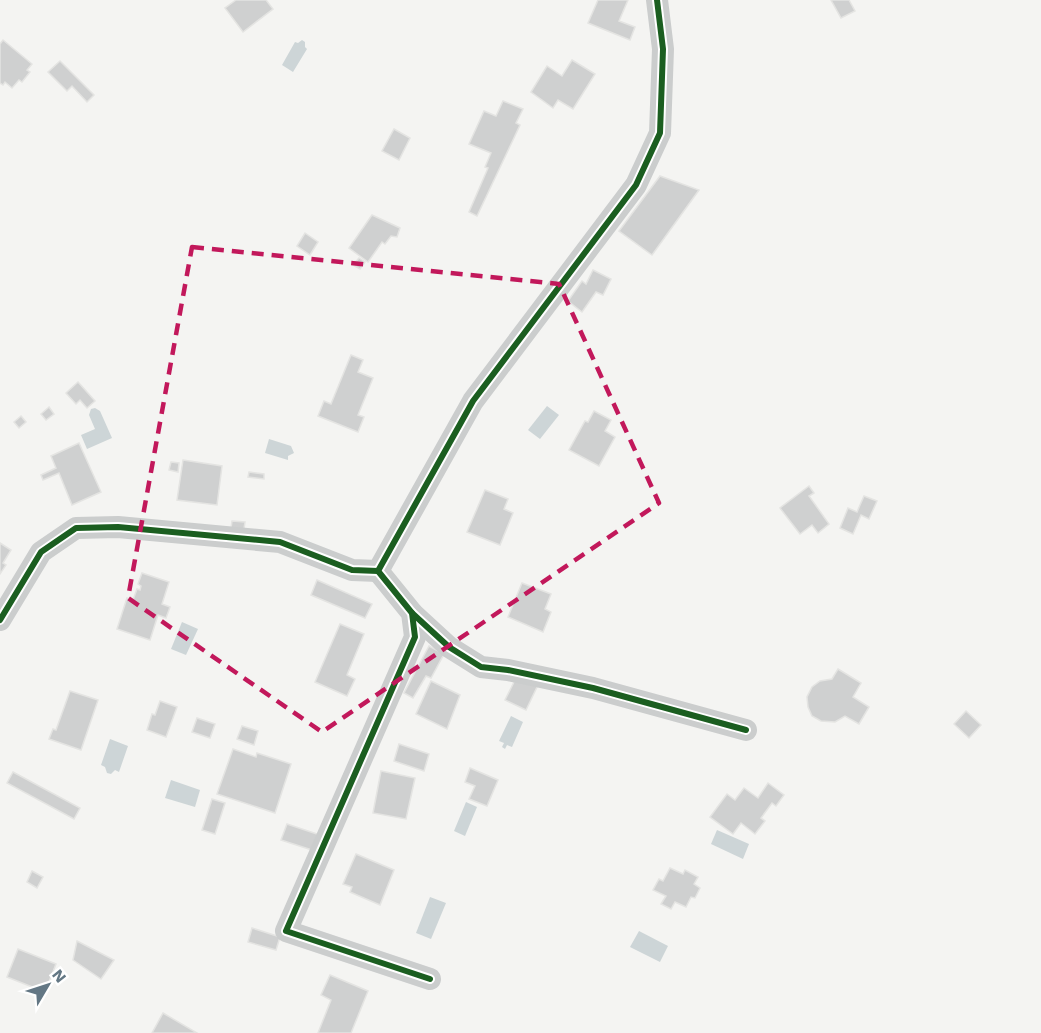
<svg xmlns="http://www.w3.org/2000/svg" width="1041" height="1033" viewBox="0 0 1041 1033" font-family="'Work Sans',sans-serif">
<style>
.water{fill:#cdd5d7}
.building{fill:#cfd0d0;stroke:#e4e4e2;stroke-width:1.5}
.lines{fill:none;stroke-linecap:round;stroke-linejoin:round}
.minor{stroke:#cbcdcd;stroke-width:22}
.cycleway-casing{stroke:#fff;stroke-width:10}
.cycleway{stroke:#1b5e20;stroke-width:6}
.marked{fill:none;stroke:#c2185b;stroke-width:4.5;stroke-dasharray:12 8;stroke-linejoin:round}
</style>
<rect width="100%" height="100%" fill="#f4f4f2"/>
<g class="water">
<polygon points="302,40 305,42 305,47 307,49 293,72 282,65 295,42 298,43"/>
<polygon points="547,406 559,415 540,439 528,430"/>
<polygon points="95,408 100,411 112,438 87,449 81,435 95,429 89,415 91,409"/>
<polygon points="269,439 291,446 294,453 288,456 288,460 265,453"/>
<polygon points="182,622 198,629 186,655 171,649"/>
<polygon points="511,716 523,722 512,747 507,745 505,749 502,747 504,743 499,741"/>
<polygon points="110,739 128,746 119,772 115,770 111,774 107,773 105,767 101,765"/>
<polygon points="171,780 200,790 195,807 165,798"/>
<polygon points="466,802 477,807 465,836 454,831"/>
<polygon points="717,830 749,844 743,859 711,844"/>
<polygon points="430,897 446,903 431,939 416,933"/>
<polygon points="639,931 668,946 660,962 630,947"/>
</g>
<g class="building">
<polygon points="236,0 266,0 273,9 243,32 225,8"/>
<polygon points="598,0 628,0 619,21 635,27 630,40 588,23"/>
<polygon points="831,0 849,0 855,11 841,18"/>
<polygon points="3,40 32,64 27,70 30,72 22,82 19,80 12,88 5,82 3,85 0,83 0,44"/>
<polygon points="572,60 595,74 573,109 558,100 553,108 531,92 547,66 562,76"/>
<polygon points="60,61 94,95 87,102 72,86 67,91 48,72"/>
<polygon points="503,101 523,109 516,123 520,125 477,216 469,212 488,168 485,167 491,153 469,144 484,111 496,116"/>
<polygon points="394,129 410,138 399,160 382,151"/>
<polygon points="660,176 699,190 652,255 619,231"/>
<polygon points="372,215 400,228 397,237 391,236 385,244 382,242 368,262 349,248"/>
<polygon points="305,233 318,242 310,255 297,246"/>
<polygon points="359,258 365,262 360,269 353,265"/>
<polygon points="593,270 611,279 603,295 596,292 582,312 568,301 582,281 586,284"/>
<polygon points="351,355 363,360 358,372 373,378 358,415 364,417 358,432 318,416 324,401 331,404"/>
<polygon points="78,382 95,401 87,408 80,400 76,404 66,393"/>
<polygon points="49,407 54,414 46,420 41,414"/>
<polygon points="594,411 611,420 605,431 615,437 599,466 569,450 585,421 588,422"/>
<polygon points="21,416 26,422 19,428 14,422"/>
<polygon points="79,443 101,492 72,505 59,473 43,480 41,475 56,468 51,456"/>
<polygon points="183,460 222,466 217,505 177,500"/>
<polygon points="171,462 179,463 178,472 169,470"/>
<polygon points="249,472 264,474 264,479 248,477"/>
<polygon points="809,486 814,493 809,496 829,524 818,533 812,525 800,534 780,508"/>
<polygon points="485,490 508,499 504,509 513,513 500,545 467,532"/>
<polygon points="864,496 877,501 869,519 861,515 853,534 840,528 848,508 857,512"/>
<polygon points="232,521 245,522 244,529 231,528"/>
<polygon points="0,543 11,550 3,563 6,565 0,574"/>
<polygon points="142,573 169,582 162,604 170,607 166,618 158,615 150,640 117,629 127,598 133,600 137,589 140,590 141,586 138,584"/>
<polygon points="317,580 372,604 365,618 311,595"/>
<polygon points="522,583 551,594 545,609 551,612 543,632 508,617"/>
<polygon points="340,624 364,634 347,675 355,679 347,696 315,682"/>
<polygon points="429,646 444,654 431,678 426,676 413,698 404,693"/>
<polygon points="838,669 861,683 853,697 869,707 859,724 845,716 835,722 821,721 812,716 808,707 807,697 812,687 820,681 832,679"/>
<polygon points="515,680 538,685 526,710 505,700"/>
<polygon points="431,681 460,695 447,729 416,714"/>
<polygon points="70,691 98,700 81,750 49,739 53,729 56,730"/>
<polygon points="160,701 177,707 166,737 147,730 152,714 155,715"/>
<polygon points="966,711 981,725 969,738 954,724"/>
<polygon points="197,718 215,724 210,738 192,732"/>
<polygon points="242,726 258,731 254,745 237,739"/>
<polygon points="399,744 429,754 424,771 394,761"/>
<polygon points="233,749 256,757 257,753 291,764 275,813 217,794"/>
<polygon points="470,768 498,780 487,806 469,799 475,786 465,782"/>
<polygon points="381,771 415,778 406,819 373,813"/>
<polygon points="13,772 80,808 74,819 7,783"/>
<polygon points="768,783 784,795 776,806 772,803 761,818 765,821 755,834 741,823 733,834 710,817 727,794 735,800 744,788 758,798"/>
<polygon points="212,799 225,803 215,834 202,830"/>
<polygon points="287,824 320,835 315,851 281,840"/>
<polygon points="356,854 394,870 380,905 350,892 352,887 343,884"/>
<polygon points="670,868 683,874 685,870 698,877 694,884 700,888 695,898 691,897 686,907 675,902 671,909 661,904 666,896 653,890 659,879 663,881"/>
<polygon points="32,871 43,877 37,888 27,882"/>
<polygon points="252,928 280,937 276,950 248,942"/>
<polygon points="77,941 114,960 101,979 73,960"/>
<polygon points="18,949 56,964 45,992 7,977"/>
<polygon points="330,975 368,991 351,1033 318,1033 331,1000 321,995"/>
<polygon points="163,1013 197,1033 152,1033"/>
</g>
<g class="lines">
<g class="minor">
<polyline points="378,571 412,613 415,637 286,931 430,979"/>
<polyline points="412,613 449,647 481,667 508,670 593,688 746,730"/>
<polyline points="0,620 41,552 76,528 118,527 280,542 352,570 378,571 473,401 636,185 660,133 663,49 657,0"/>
</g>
<defs>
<g id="cycleway">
<polyline points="378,571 412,613 415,637 286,931 430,979"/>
<polyline points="412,613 449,647 481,667 508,670 593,688 746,730"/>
<polyline points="0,620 41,552 76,528 118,527 280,542 352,570 378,571 473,401 636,185 660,133 663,49 657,0"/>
</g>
</defs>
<use href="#cycleway" class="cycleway-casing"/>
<use href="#cycleway" class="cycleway"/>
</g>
<path class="marked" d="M192,247L559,284L659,503L322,732L128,598Z"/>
<g transform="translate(48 985) rotate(51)" stroke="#ffffff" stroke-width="4.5" paint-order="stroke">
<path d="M0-4.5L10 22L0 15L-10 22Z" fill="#637784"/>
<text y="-9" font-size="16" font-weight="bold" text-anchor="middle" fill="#637784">N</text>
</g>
</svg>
